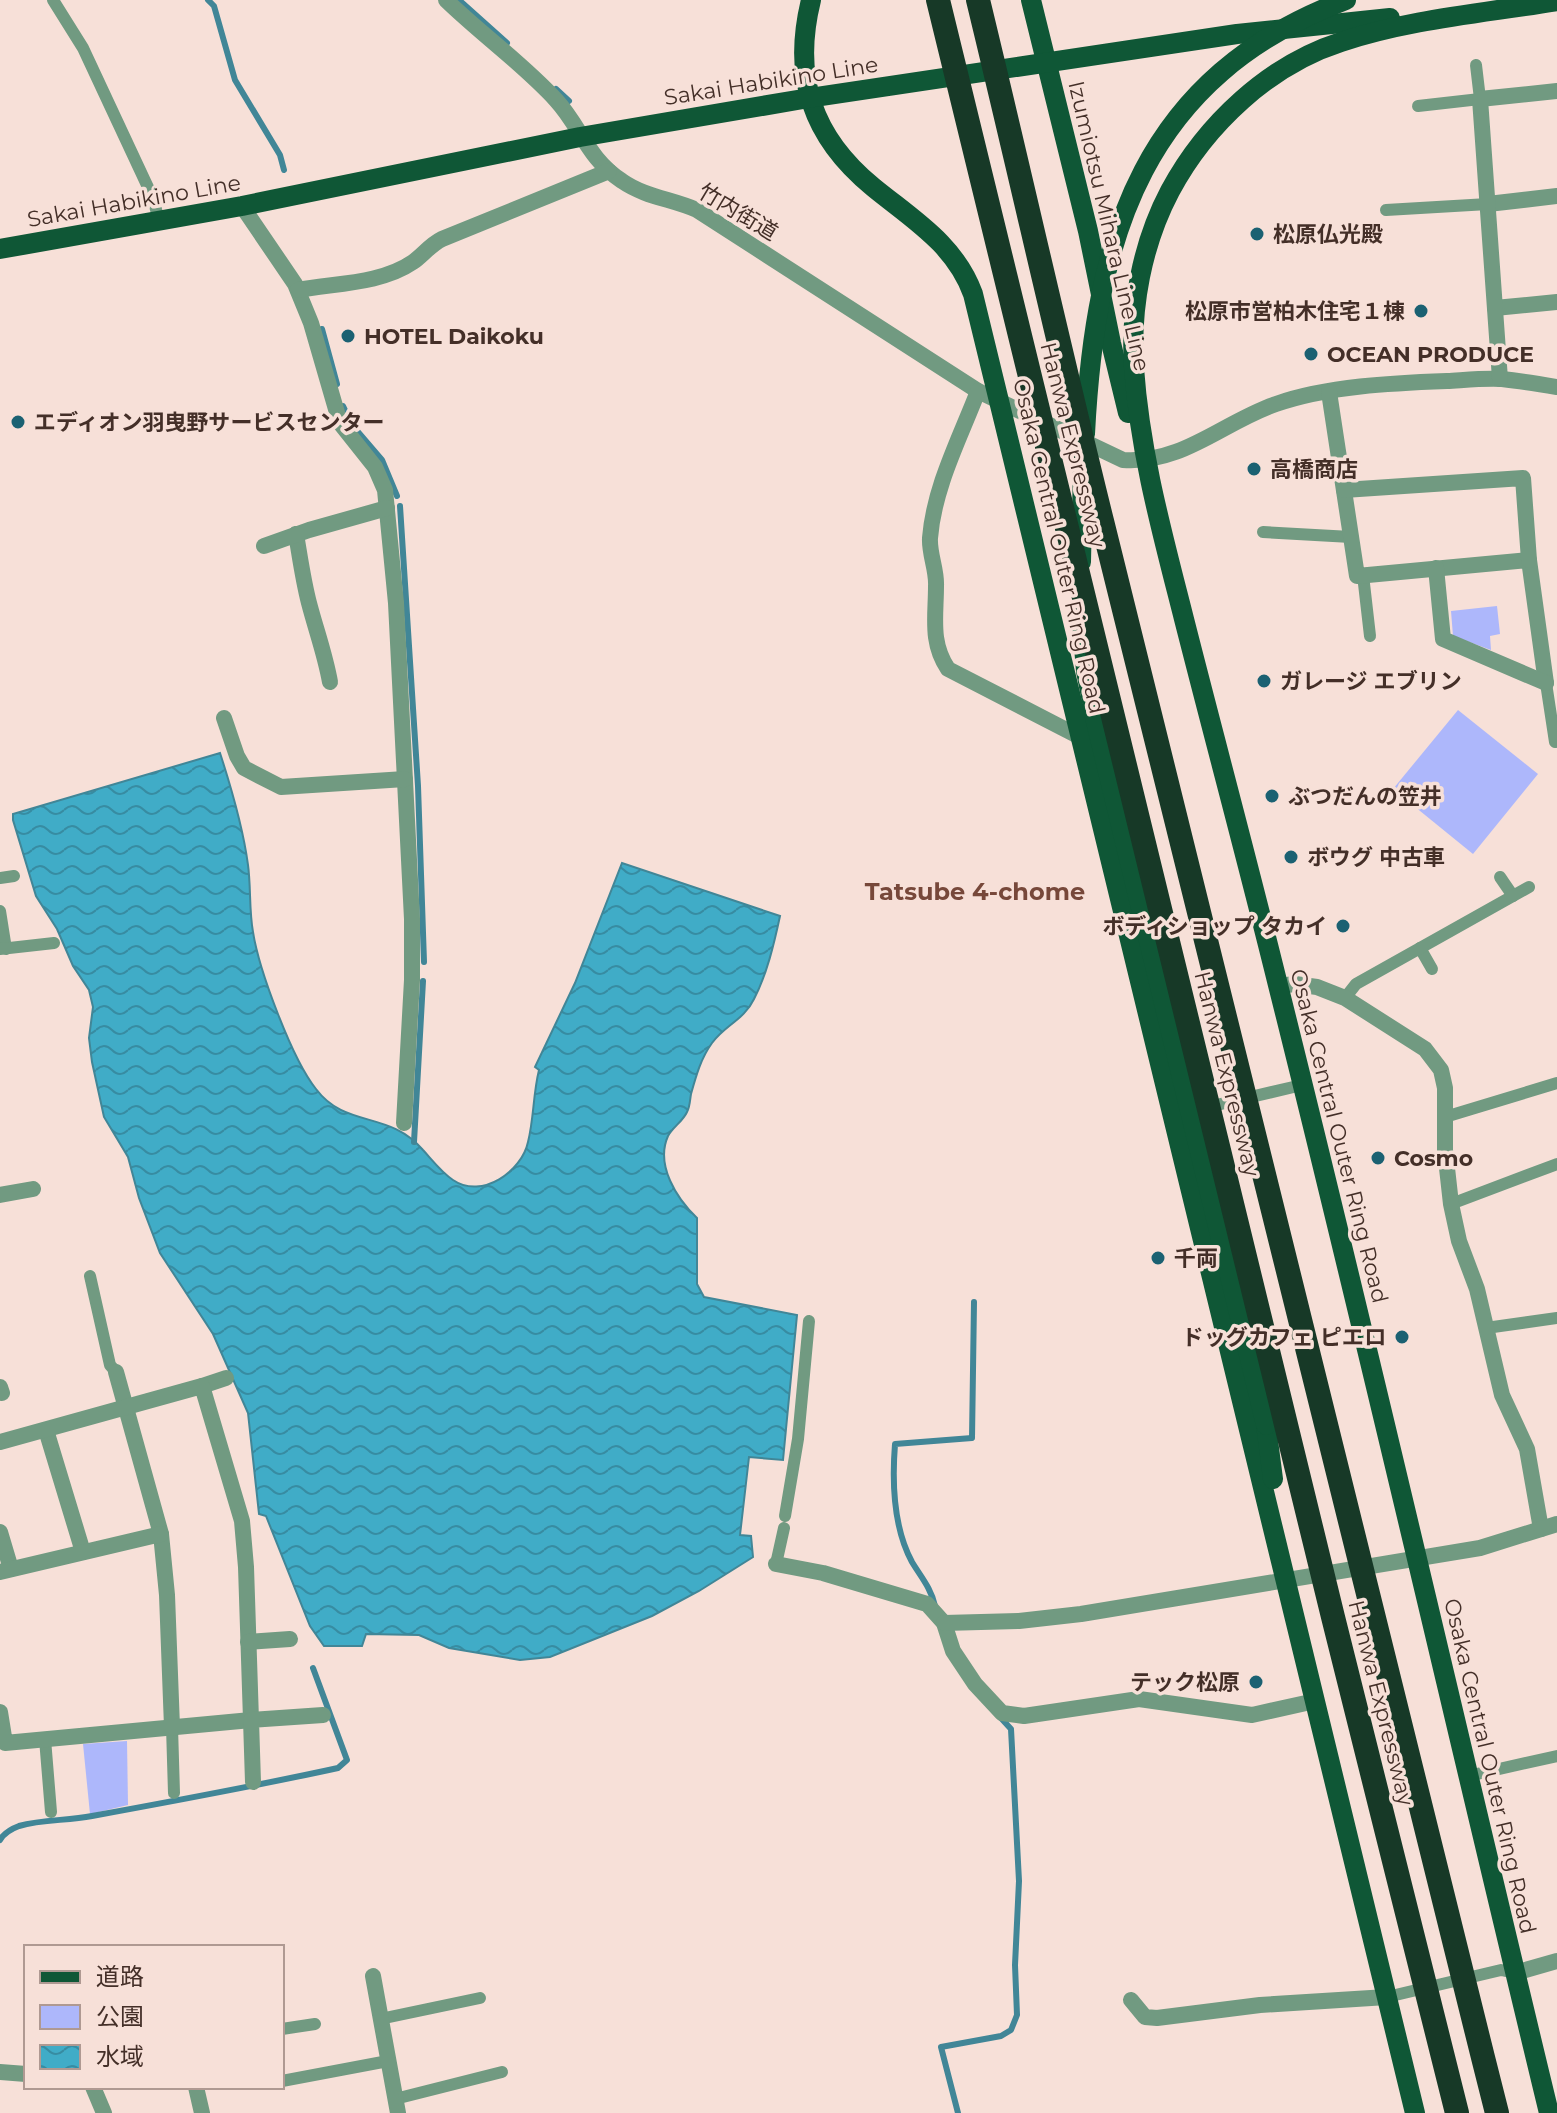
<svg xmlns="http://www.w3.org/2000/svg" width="1557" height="2113" viewBox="0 0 1557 2113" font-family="Montserrat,'Noto Sans JP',sans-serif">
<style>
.green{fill:#adb7fb}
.water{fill:url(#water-waves);stroke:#418697;stroke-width:2}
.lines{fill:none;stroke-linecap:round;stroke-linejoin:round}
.stream{stroke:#418697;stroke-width:6}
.service{stroke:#719a81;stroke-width:12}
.minor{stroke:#719a81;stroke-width:16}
.primary{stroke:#0f5736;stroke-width:20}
.primary-bridge{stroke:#0f5736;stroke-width:20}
.motorway-bridge{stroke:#173927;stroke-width:24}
.poi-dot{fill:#1b6172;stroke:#f7e0d8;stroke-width:3}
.labels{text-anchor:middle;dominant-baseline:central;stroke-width:7;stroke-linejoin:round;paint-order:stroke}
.street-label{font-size:22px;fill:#442f28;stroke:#f7e0d8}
.poi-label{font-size:22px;font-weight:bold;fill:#442f28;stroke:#f7e0d8;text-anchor:start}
.neighbourhood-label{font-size:24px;font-weight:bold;fill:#77483a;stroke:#f7e0d8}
</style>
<defs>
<pattern id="water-waves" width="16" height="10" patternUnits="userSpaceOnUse" patternTransform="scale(2)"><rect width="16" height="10" fill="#40acc7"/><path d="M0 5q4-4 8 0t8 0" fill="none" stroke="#378ca2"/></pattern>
</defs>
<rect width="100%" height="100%" fill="#f7e0d8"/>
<g class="green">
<polygon points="1497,606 1500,634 1490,636 1491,650 1453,636 1451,611"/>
<polygon points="1458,710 1538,774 1473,854 1393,789"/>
<polygon points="127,1741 128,1805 90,1814 83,1744"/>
</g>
<path class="water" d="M220,753C232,790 243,827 248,865C251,887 249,910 253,932C259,970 292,1059 316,1089C346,1129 389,1110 423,1150C433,1161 441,1172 453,1180C482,1200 522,1171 528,1142C534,1118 533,1094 539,1070L535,1067L575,983L622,863L780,916C774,944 767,974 754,999C744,1020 725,1025 712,1043C701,1058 696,1076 691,1094C690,1099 690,1107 687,1112C683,1121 673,1127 668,1136C655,1165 677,1199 697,1218V1284L704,1297L797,1315L783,1460L749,1457L740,1535L751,1536L753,1557L699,1591L652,1616L550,1657L520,1660L449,1648L419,1635L366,1634L362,1646H324L310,1626L266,1516L259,1514L248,1413L213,1334L160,1253L139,1198L128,1157L104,1117L92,1062L89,1038L93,1007L89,990L73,966L57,929L36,896L13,820V814Z"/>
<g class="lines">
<g class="stream">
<polyline points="208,0 214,6 235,80 280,155 284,170"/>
<polyline points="459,0 507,43"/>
<polyline points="556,89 569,101"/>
<polyline points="322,329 337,384"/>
<polyline points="343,406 352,425 382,460 397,496"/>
<polyline points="400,506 418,786 424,962"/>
<polyline points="414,1142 423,981"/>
<path d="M935,1606C931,1588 921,1577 912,1562C893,1527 892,1482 895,1444L972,1438L974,1302"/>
<path d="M0,1840C4,1833 11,1829 19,1826C43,1819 67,1821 92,1816C174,1801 256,1786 338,1768L347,1760L313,1668"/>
<polyline points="958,2113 941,2047 1001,2036 1011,2030 1017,2015 1015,1965 1019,1881 1011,1729 1000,1717"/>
</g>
<g class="service">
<polyline points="53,0 83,48 153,198 159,221"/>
<polyline points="1418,106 1480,99 1476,65"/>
<polyline points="1386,210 1488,204"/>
<polyline points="1263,532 1351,537"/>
<polyline points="1363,575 1370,636"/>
<polyline points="1546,683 1555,742"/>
<polyline points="1500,877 1513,896"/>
<polyline points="0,878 14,876"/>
<polyline points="0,911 6,949"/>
<polyline points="1420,948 1432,969"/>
<polyline points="0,949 54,943"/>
<polyline points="1345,998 1356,984 1529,887"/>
<polyline points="1208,1107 1302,1085"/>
<polyline points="1445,1117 1557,1083"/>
<polyline points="1451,1204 1557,1164"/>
<polyline points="90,1276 110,1365 116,1372"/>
<polyline points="1486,1328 1557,1318"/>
<polyline points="785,1516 798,1439 809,1321"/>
<polyline points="776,1564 784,1528"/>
<polyline points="172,1727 174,1793"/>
<polyline points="45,1739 51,1812"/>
<polyline points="1468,1776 1557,1756"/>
<polyline points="1387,1997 1501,1970 1515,1973"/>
<polyline points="380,2019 480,1998"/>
<polyline points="282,2029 315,2024"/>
<polyline points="282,2081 388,2061"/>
<polyline points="395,2099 502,2072"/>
</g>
<g class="minor">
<path d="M446,0C481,34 523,64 556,100C581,127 587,158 622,181C645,197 672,199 697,210L978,391L1123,460C1183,464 1223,422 1276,404C1327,386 1393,383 1447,381C1465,380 1484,378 1502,379C1520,381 1539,384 1557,387"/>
<polyline points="1488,204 1557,196"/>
<polyline points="242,206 295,284 311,323 340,423 375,467 385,490 396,603 412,919 412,980 404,1123"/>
<path d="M298,290C335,283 381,284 413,262C423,255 430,245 442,239L609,171"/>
<polyline points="1495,308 1557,302"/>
<polyline points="1500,379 1480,99 1557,91"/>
<path d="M978,391C960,438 934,487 930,538C929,554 937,570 936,586C936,617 930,642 948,669L1080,737"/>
<polyline points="1329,392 1357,576 1529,560 1546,683"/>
<polyline points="1344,490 1523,478 1529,560"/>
<path d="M296,534C300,557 303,580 309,603C316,630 325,654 330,682"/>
<polyline points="264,546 309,530 387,508"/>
<polyline points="1436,568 1443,639 1546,683"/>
<polyline points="224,718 237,756 244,768 281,787 405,779"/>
<polyline points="1278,986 1295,984 1317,987 1345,998 1425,1049 1441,1070 1445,1088 1445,1150 1451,1204 1459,1241 1477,1289 1502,1395 1527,1449 1541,1529"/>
<polyline points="0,1195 33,1189"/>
<polyline points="116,1372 161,1534 167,1595 172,1727"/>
<polyline points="202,1386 226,1378"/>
<polyline points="0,1387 2,1393"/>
<polyline points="46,1430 83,1552"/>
<polyline points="0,1442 202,1386 242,1521 246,1567 251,1720 5,1743 0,1712"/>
<polyline points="0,1532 11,1569"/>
<polyline points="776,1564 823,1573 927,1604 944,1623 953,1651 975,1684 1002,1713 1024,1716 1139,1699 1252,1715 1315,1701"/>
<polyline points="0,1572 161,1534"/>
<polyline points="944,1623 1019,1621 1081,1614 1480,1548 1557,1524"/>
<polyline points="248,1642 290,1639"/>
<polyline points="253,1782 251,1720 323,1715"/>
<polyline points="1515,1973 1557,1961"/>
<polyline points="373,1976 398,2113"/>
<polyline points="1131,2000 1145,2017 1157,2018 1260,2005 1387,1997"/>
<polyline points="0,2072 26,2074"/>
<polyline points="93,2087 104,2113"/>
<polyline points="196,2087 202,2113"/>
</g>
<g class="primary">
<path d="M811,0C792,77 812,137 873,187C912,219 955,244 973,294L1415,2113"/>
<polyline points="1031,0 1088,231 1111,343 1128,413"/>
<polyline points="0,249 242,206 580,137 809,98 1237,34 1390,18"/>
<polyline points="1266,1425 1273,1479"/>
<path d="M1549,2113C1458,1737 1372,1360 1278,985C1248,863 1215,741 1184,619C1163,536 1140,454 1134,368C1130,308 1142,244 1170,191C1206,124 1269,65 1341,42C1410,19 1486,13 1557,1"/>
</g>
<g class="primary-bridge">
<path d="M1085,434C1095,235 1144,76 1346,0"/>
<polyline points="1081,562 1083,466"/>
<polyline points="1082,622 1086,671 1096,722 1266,1425"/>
</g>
<g class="motorway-bridge">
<polyline points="938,0 1333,1617 1457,2113"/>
<path d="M978,0C1020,173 1059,348 1102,521C1233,1052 1363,1583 1497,2113"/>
</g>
</g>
<g class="poi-dot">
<circle cx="1257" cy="234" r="8"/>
<circle cx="1421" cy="311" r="8"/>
<circle cx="348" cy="336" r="8"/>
<circle cx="1311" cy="354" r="8"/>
<circle cx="18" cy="422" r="8"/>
<circle cx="1254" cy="469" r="8"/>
<circle cx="1264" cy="681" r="8"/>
<circle cx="1272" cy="796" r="8"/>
<circle cx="1291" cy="857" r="8"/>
<circle cx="1343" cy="926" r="8"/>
<circle cx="1378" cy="1158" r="8"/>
<circle cx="1158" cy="1258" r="8"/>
<circle cx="1402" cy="1337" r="8"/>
<circle cx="1256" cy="1682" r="8"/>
</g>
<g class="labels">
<g class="street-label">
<text transform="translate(771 81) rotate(-9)">Sakai Habikino Line</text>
<text transform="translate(134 201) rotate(-10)">Sakai Habikino Line</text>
<text transform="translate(738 212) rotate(31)">竹内街道</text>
<text transform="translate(1109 226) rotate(77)">Izumiotsu Mihara Line Line</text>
<text transform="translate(1073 445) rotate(76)">Hanwa Expressway</text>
<text transform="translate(1059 546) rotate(77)">Osaka Central Outer Ring Road</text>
<text transform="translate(1227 1074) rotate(76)">Hanwa Expressway</text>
<text transform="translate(1339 1136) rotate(76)">Osaka Central Outer Ring Road</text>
<text transform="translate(1381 1703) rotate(76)">Hanwa Expressway</text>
<text transform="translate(1490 1766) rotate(77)">Osaka Central Outer Ring Road</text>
</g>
<g class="poi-label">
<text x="1273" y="234">松原仏光殿</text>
<text x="1405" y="311" text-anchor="end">松原市営柏木住宅１棟</text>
<text x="364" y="336">HOTEL Daikoku</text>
<text x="1327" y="354">OCEAN PRODUCE</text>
<text x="34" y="422">エディオン羽曳野サービスセンター</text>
<text x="1270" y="469">高橋商店</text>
<text x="1280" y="681">ガレージ エブリン</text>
<text x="1288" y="796">ぶつだんの笠井</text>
<text x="1307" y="857">ボウグ 中古車</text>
<text x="1327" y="926" text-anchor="end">ボディショップ タカイ</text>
<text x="1394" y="1158">Cosmo</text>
<text x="1174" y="1258">千両</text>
<text x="1386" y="1337" text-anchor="end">ドッグカフェ ピエロ</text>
<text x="1240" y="1682" text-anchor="end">テック松原</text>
</g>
<g class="neighbourhood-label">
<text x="975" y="891">Tatsube 4-chome</text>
</g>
</g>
<rect x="24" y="1945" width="260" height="144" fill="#f7e0d8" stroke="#af9992" stroke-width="2"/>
<rect x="40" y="1971" width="40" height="12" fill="#0f5736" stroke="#af9992" stroke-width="2"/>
<text x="96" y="1985" font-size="24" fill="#442f28">道路</text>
<rect x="40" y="2005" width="40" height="24" fill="#adb7fb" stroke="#af9992" stroke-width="2"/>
<text x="96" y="2025" font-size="24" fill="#442f28">公園</text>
<rect x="40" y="2045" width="40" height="24" fill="url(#water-waves)" stroke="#af9992" stroke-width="2"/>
<text x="96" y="2065" font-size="24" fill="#442f28">水域</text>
</svg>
